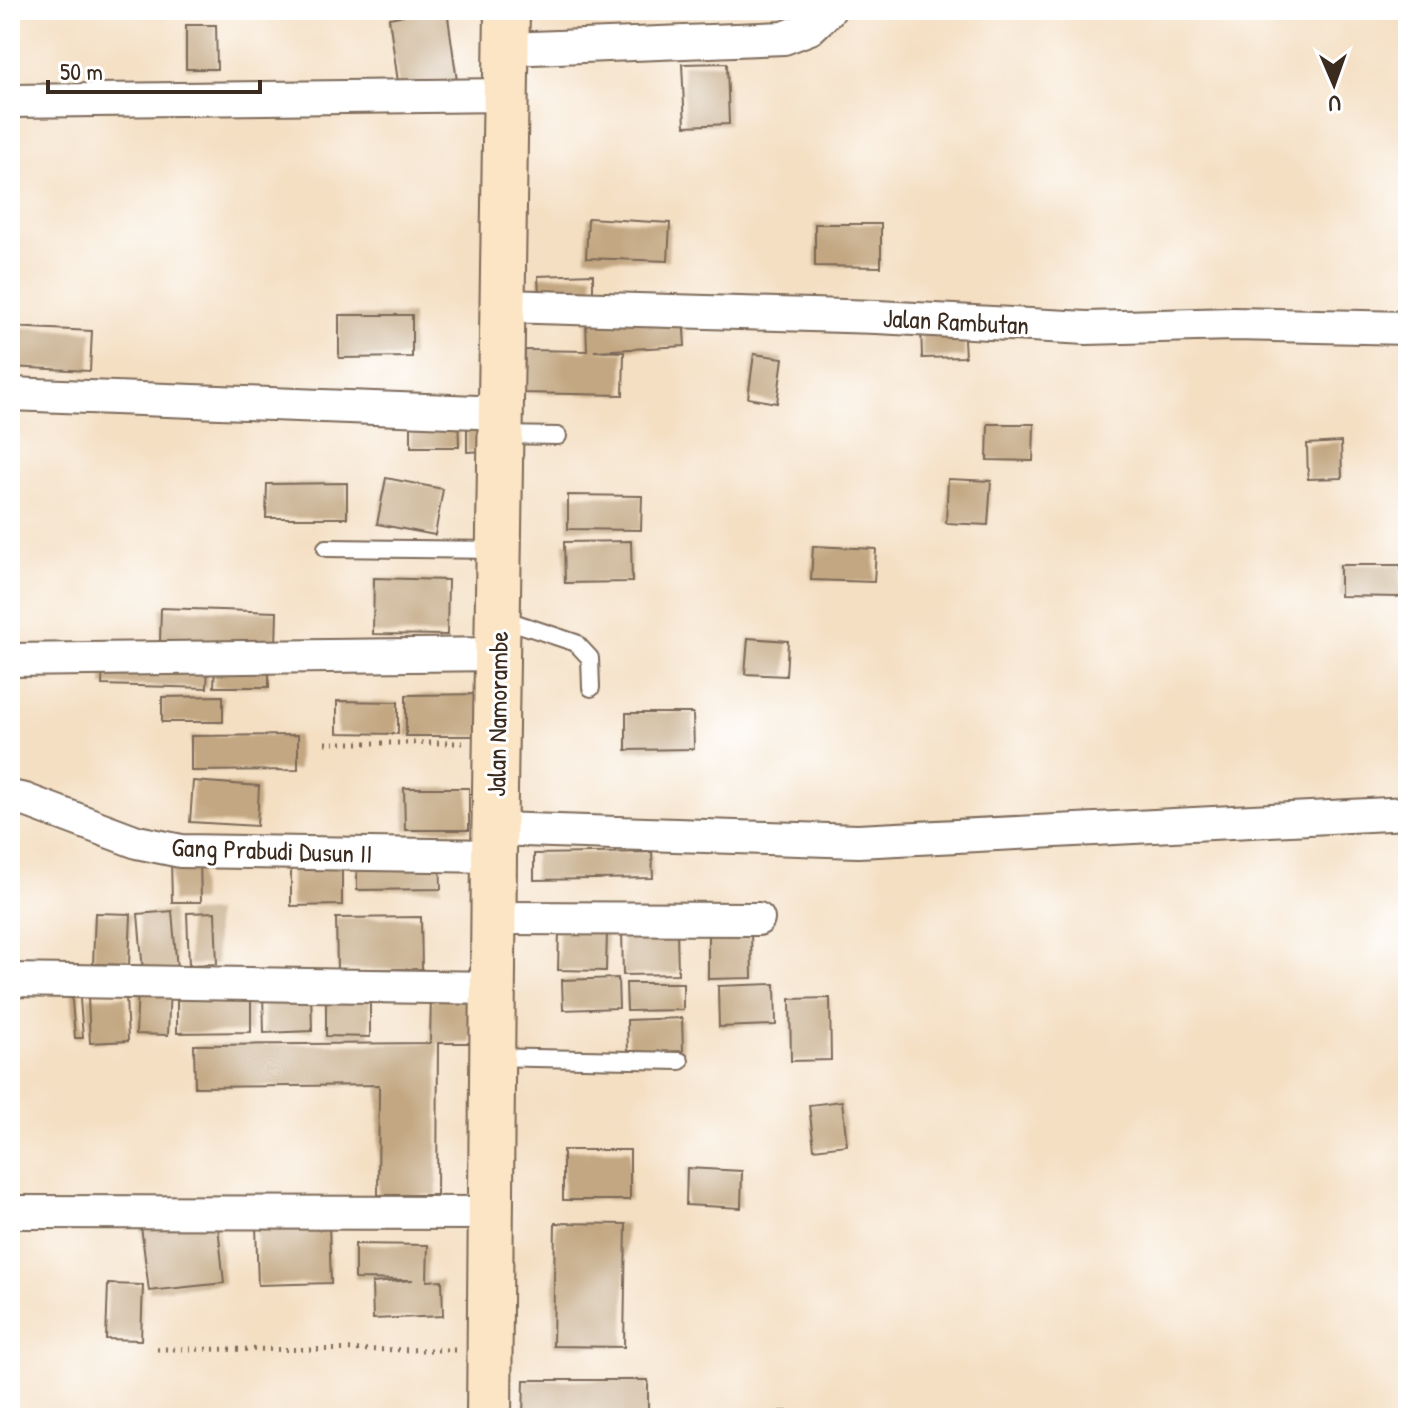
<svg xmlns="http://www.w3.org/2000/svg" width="1418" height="1428" viewBox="0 0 1418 1428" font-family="'Patrick Hand',sans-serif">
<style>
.building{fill:#c3a782}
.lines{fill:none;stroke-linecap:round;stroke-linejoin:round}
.lane-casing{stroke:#7c6958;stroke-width:20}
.street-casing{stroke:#7c6958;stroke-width:36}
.secondary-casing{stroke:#7c6958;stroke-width:48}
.path{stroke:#7c6958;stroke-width:5;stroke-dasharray:2 6;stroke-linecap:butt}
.lane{stroke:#fff;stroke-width:16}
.street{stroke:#fff;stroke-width:32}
.secondary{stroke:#fce5c4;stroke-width:44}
.labels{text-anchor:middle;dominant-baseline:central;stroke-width:6;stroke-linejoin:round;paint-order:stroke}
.street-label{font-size:26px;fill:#3b2a1e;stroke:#fff}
</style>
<rect width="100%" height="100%" fill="#fff"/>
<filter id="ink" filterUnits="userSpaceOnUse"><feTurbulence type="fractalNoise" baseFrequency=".0125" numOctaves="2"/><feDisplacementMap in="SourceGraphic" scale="16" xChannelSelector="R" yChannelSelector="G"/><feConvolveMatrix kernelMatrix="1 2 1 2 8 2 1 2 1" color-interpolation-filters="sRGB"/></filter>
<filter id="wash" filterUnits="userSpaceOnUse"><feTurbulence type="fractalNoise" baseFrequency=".006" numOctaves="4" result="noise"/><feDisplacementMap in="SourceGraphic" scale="32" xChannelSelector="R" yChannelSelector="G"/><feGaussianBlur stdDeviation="1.8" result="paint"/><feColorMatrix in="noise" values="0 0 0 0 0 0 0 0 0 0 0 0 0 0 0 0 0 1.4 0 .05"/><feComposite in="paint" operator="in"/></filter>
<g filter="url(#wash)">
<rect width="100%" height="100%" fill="#f4dfc3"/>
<g id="blocks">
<g class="building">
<polygon points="431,10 447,10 457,81 399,89 389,18"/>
<polygon points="10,11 15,11 16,81 10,81"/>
<polygon points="186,25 216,25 217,69 186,69"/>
<polygon points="727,63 729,124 685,126 682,64"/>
<polygon points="588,218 670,223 668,261 586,258"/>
<polygon points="815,224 881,224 881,267 815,266"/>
<polygon points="593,274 593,294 539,295 538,276"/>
<polygon points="339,315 412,315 412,357 339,358"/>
<polygon points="683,316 685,346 594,351 624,352 623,395 523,393 525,350 587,351 586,321"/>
<polygon points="963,323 965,357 922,358 921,325"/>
<polygon points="10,327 92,331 90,371 10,367"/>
<polygon points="754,354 783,358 777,403 748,398"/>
<polygon points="458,413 459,447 411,447 411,414"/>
<polygon points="467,420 488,420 488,451 467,452"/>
<polygon points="988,424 1034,424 1033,461 987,460"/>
<polygon points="1341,442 1342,478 1308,479 1307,444"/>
<polygon points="386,478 443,489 435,535 377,524"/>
<polygon points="948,479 991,481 988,525 946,523"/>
<polygon points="347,483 347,518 266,518 267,484"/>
<polygon points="568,495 642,496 641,530 568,529"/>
<polygon points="631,541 632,582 565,583 564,542"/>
<polygon points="813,546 876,549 874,582 811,580"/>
<polygon points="1340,565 1401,565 1401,597 1340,596"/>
<polygon points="374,578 448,580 447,635 373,634"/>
<polygon points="161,608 277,612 276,646 160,642"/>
<polygon points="748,638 788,641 786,676 745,674"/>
<polygon points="215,660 269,661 269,687 214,687"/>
<polygon points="103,661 208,664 207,688 102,685"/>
<polygon points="487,694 488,736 406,736 406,695"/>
<polygon points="223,696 223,722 162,722 162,697"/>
<polygon points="337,701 398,702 398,734 337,733"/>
<polygon points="626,713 693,713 694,749 626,750"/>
<polygon points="298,735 298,770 191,771 191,736"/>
<polygon points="193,781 259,786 257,826 190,822"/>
<polygon points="404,788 469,788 469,830 405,830"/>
<polygon points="652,852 653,878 534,880 534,854"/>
<polygon points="440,857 441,889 357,890 357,858"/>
<polygon points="291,858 342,858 342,905 291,906"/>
<polygon points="171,859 200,859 201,902 172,902"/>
<polygon points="172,911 177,969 143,972 138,914"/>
<polygon points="215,912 217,964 189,965 187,913"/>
<polygon points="95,913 131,914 129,965 93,964"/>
<polygon points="421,917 422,969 337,970 336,918"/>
<polygon points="677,930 678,974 623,975 622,931"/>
<polygon points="751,930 752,978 708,979 708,931"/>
<polygon points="559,931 607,932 606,971 558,970"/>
<polygon points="618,978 619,1008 563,1010 562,980"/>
<polygon points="138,983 170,984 168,1035 136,1034"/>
<polygon points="626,983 683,983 683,1010 627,1011"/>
<polygon points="775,984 776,1025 719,1027 718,986"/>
<polygon points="79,986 83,1038 75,1038 71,987"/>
<polygon points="177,987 251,987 251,1032 177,1033"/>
<polygon points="311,990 312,1031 264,1033 263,992"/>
<polygon points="326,991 370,991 370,1037 326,1036"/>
<polygon points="431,995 472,996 471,1043 438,1043 437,1195 378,1195 379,1085 195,1087 194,1045 430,1043"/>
<polygon points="126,996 128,1041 90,1043 88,997"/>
<polygon points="830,998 831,1060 791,1061 790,999"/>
<polygon points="682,1018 683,1051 628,1053 627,1020"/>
<polygon points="842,1101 847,1145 814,1149 809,1105"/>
<rect x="563" y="1150" width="67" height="50"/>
<polygon points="687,1168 742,1171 741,1208 686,1205"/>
<polygon points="217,1217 224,1283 149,1291 141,1226"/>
<polygon points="329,1223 331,1283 258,1285 256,1226"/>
<polygon points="555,1223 626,1224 624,1347 553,1346"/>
<polygon points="355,1244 428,1245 427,1281 442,1280 443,1316 373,1319 372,1283 413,1280 355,1279"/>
<polygon points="108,1284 143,1285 141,1340 106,1339"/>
<polygon points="524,1380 648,1380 648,1418 523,1418"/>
<polygon points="780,1411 827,1412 827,1418 780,1418"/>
</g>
</g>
</g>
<g filter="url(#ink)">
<use href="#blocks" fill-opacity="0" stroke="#7c6958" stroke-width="2"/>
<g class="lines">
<defs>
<g id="lane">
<polyline points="503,435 558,436"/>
<polyline points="326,548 499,550"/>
<polyline points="501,618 576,643 590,658 591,688"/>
<polyline points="493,1057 680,1061"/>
</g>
<g id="street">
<polyline points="507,49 784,38 810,28 829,10"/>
<polyline points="10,101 506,95"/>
<polyline points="504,306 877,317 1087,328 1233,324 1408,328"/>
<polyline points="10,394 503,413"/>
<polyline points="10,660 498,654"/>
<polyline points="10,797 25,800 137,842 181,851 494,856"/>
<polyline points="495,829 858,841 1408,813"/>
<polyline points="494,918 758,919"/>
<polyline points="10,980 493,988"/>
<polyline points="10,1212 491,1213"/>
</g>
<polyline id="secondary" points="489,1418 494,856 507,10"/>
</defs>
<use href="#lane" class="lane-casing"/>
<use href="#street" class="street-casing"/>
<use href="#secondary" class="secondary-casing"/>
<g class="path">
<polyline points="325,743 463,743"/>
<polyline points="157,1349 457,1350"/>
</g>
<use href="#lane" class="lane"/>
<use href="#street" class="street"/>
<use href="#secondary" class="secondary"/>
</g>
</g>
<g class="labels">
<g class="street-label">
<text transform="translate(956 321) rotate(3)">Jalan Rambutan</text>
<text transform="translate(497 714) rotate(-89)">Jalan Namorambe</text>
<text transform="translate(272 850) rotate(2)">Gang Prabudi Dusun II</text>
</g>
</g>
<rect width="1418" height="1428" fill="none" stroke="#fff" stroke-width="40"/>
<g transform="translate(1334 84) rotate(178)" stroke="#ffffff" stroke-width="6" paint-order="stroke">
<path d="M0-6L14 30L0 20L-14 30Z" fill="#3b2a1e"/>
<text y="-12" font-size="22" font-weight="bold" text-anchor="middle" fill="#3b2a1e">U</text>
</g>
<path d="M48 80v12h212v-12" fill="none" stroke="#3b2a1e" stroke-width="4"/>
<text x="60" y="80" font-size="24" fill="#3b2a1e" stroke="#ffffff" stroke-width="6" paint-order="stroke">50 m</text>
</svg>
